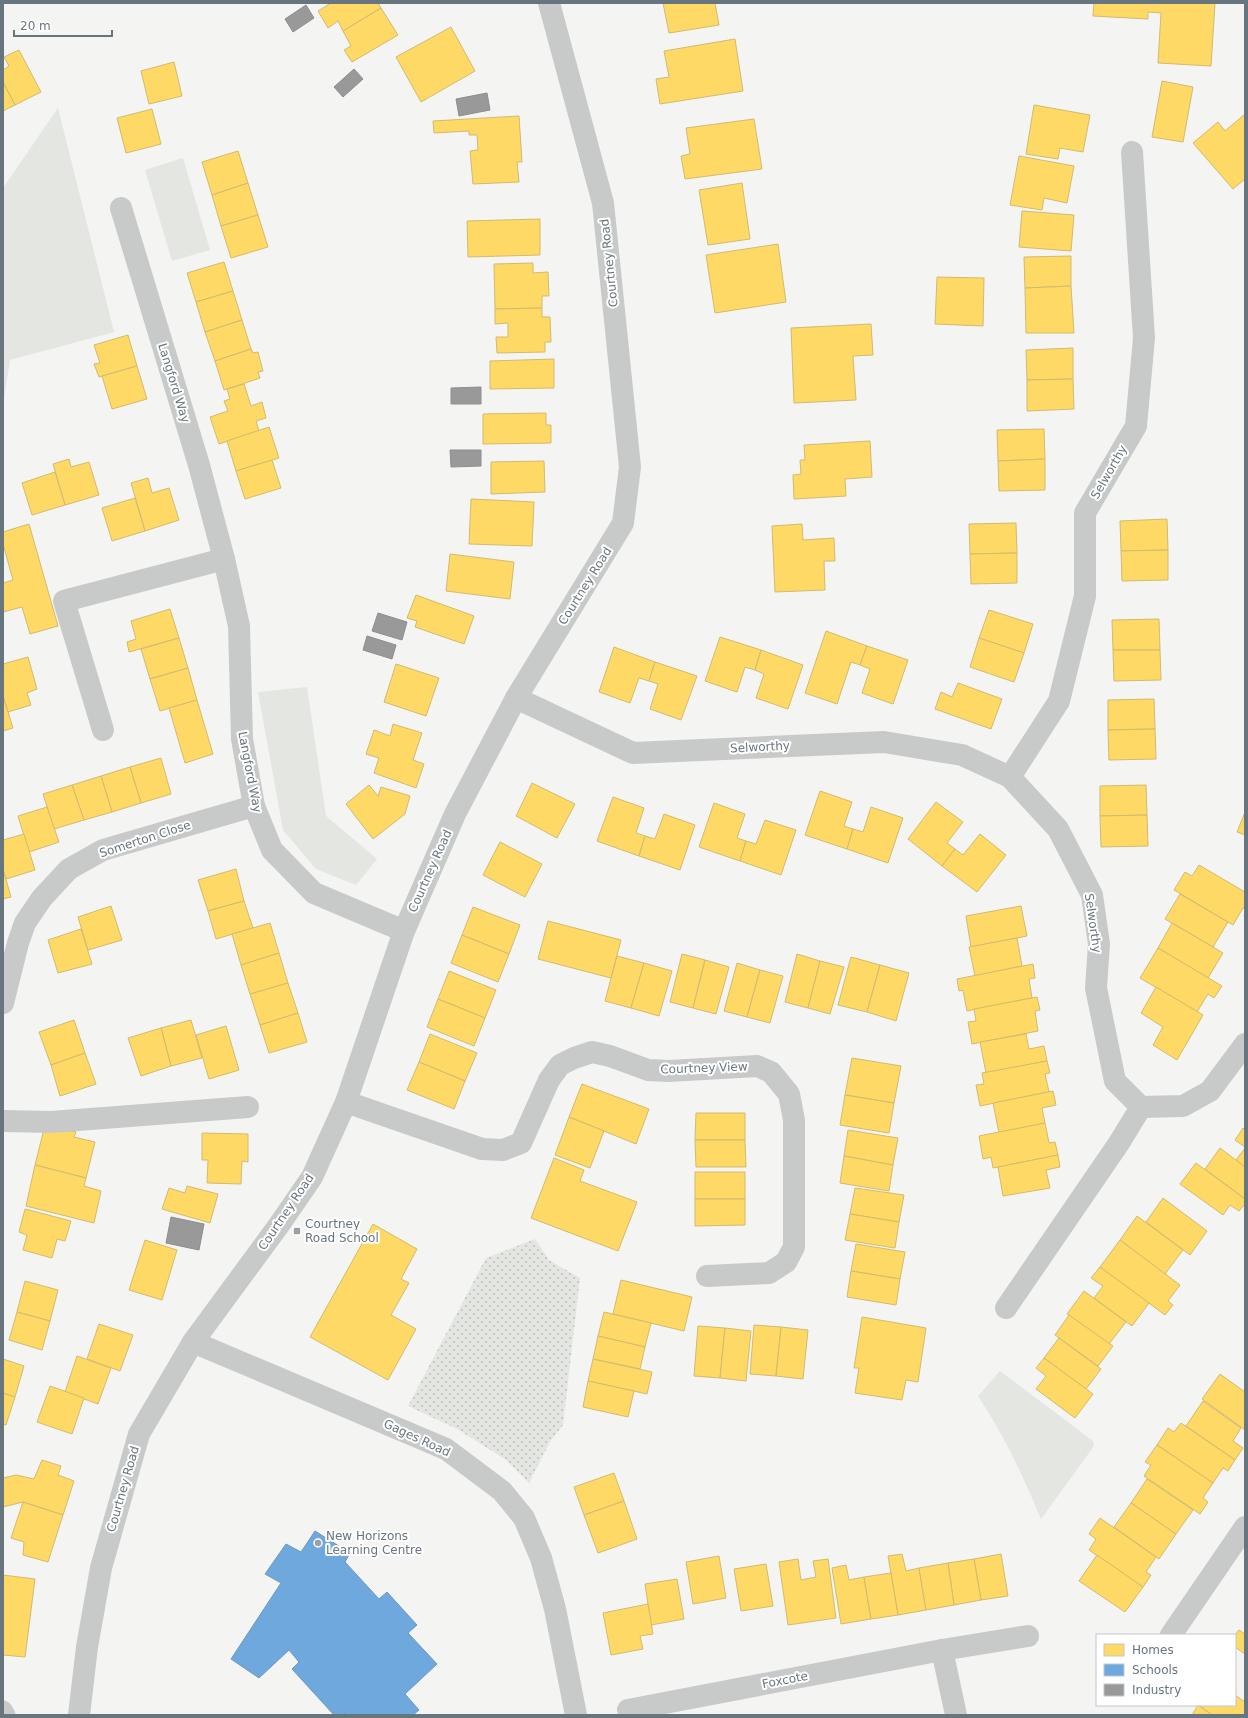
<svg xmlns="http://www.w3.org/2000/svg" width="1248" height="1718" viewBox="0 0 1248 1718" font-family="'DejaVu Sans',sans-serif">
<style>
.grass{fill:#e4e6e2}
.park{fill:url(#park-dots)}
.homes{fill:#ffd966;stroke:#d1bb6e}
.schools{fill:#6fa8dc;stroke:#6d99c0}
.industry{fill:#999;stroke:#8a8e91}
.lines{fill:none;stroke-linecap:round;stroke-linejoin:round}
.service{stroke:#c8caca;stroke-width:19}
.minor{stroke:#c8caca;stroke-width:22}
.poi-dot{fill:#98a1a8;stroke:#fff;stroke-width:1.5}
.labels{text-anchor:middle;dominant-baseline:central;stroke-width:4;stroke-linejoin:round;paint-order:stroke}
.street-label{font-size:12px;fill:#67757f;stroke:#fff}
.poi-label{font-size:12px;fill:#67757f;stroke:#fff;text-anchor:start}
</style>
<defs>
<pattern id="park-dots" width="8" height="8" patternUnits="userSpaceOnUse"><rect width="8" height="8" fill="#e4e6e2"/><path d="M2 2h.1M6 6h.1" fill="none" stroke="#bdbfbc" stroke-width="1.8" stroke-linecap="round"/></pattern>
</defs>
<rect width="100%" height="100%" fill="#f4f4f3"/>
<g class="grass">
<polygon points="58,108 114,332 10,360 3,405 3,188"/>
<polygon points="183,158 210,250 172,261 145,170"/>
<polygon points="307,687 326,816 377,859 356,885 316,869 283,830 258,692"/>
<path d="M1000,1371L1093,1441L1094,1446L1041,1519C1023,1476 1004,1435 978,1396Z"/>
</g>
<polygon class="park" points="535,1239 549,1260 580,1278 563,1425 550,1442 529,1483 506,1460 459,1430 408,1406 486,1258"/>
<g class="homes">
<polygon points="331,3 378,3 381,8 343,31 338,21 328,28 318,11"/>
<polygon points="663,3 715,3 719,25 669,33"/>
<polygon points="1094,3 1215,3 1211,66 1158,63 1161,13 1148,12 1148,19 1093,16"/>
<polygon points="381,8 398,35 352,62 344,50 351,46 343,31"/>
<polygon points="451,27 475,71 421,102 396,57"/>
<polygon points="735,39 743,91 660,104 656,79 669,77 664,51"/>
<polygon points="19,50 41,92 15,105 3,82 3,70 9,66 4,57"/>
<polygon points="174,62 182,96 149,104 141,71"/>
<polygon points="1162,81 1193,87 1183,142 1152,137"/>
<polygon points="3,82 15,105 3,111"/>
<polygon points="1034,105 1090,115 1083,152 1060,148 1058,159 1026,154"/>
<polygon points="152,109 161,144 126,153 117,118"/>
<polygon points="1245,114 1245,179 1233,189 1193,143 1218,122 1225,131"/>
<polygon points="519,116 522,162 517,162 519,182 473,184 470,151 478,150 477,135 469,135 469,131 434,133 433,121"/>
<polygon points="754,119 762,169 685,179 681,156 690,154 686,128"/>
<polygon points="238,151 248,183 212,195 202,162"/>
<polygon points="1019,156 1074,166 1067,203 1044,198 1042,210 1010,205"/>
<polygon points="248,183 258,215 221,226 212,195"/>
<polygon points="742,183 750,239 708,245 699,190"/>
<polygon points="1022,211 1074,215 1071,251 1019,247"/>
<polygon points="258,215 268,247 231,258 221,226"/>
<polygon points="540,219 540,255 468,257 467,221"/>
<polygon points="778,244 786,302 715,313 706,255"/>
<polygon points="1071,256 1071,286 1025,288 1024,257"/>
<polygon points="224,262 233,291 196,302 187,273"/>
<polygon points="533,263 533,273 548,272 549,296 542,296 542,308 495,309 494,264"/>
<polygon points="937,277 984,278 983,326 935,324"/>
<polygon points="1071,286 1074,333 1026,333 1025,288"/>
<polygon points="233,291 242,320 205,332 196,302"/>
<polygon points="542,308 542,317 550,317 551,342 545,342 545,352 497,353 496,337 508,337 508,323 495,324 495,309"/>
<polygon points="242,320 251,349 215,361 205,332"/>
<polygon points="871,324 873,355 853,356 856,400 794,403 791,328"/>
<polygon points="128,335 137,366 99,377 94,364 100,363 94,345"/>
<polygon points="1073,348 1073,379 1027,380 1026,350"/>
<polygon points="251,349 253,353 258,352 263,371 258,372 260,378 224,390 215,361"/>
<polygon points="554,359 554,388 490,389 490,361"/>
<polygon points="137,366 147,399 112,409 102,376"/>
<polygon points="1073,379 1074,409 1027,411 1027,380"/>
<polygon points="244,384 251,406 262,402 266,418 256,421 259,431 219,444 210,417 228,411 224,401 230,399 227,389"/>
<polygon points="546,413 546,425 551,425 551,443 483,444 483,414"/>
<polygon points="269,427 279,458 236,471 227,441"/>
<polygon points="1044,429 1045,459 998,461 997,430"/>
<polygon points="870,441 872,477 845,479 846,496 794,499 793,475 801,474 800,460 805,460 804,445"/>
<polygon points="69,459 71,467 89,462 99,495 65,505 53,464"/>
<polygon points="1045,459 1045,490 999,491 998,461"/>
<polygon points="272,460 281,488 245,499 236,471"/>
<polygon points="544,461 545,492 491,494 491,462"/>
<polygon points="55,472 65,505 32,515 22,483"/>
<polygon points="148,478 152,493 169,488 179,520 145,531 131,483"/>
<polygon points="135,498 145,531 112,541 102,508"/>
<polygon points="471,499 534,502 532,546 469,544"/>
<polygon points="1167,519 1168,550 1121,551 1120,521"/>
<polygon points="1016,523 1017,553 970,554 969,524"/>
<polygon points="29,524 58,626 30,634 22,607 3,612 3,583 13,580 3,544 3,532"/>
<polygon points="802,524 803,540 834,538 835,561 824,561 825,590 775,592 772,526"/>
<polygon points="1168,550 1168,580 1122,581 1121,551"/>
<polygon points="1017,553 1017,583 971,584 970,554"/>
<polygon points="450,554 514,562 510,599 446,591"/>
<polygon points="416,595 474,616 464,644 415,627 417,621 407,618"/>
<polygon points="170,609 179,638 129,652 127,642 136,639 131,621"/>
<polygon points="989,610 1033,624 1024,653 979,638"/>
<polygon points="1159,619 1160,650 1113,650 1112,620"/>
<polygon points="826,631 867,646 860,665 851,662 837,704 805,693"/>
<polygon points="720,637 761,650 755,670 745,667 737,692 705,681"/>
<polygon points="179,638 188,668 150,679 141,649"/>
<polygon points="979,638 1024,653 1014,682 970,667"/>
<polygon points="867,646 908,660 893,704 862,693 870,669 860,665"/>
<polygon points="614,647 655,662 649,681 639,678 630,703 599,692"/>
<polygon points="761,650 803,665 788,709 756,698 764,674 755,670"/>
<polygon points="1113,650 1160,650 1161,680 1114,681"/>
<polygon points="28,657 37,689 27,693 31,705 8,712 3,696 3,664"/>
<polygon points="655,662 697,676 681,720 650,709 658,684 649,681"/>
<polygon points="396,664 439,678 426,716 384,702"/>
<polygon points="188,668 197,700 160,711 150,679"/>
<polygon points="958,683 1002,699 991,729 935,709 941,692 952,697"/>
<polygon points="3,696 13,728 3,731"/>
<polygon points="1154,699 1155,729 1108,730 1108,700"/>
<polygon points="197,700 213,754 185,763 169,708"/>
<polygon points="393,724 422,733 413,760 424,764 416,788 374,773 379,758 366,754 374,730 390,736"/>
<polygon points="1155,729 1156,759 1109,760 1108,730"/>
<polygon points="161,758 171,794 141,803 130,767"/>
<polygon points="130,767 141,803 112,812 101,776"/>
<polygon points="101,776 112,812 84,820 72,785"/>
<polygon points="532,783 575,804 557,838 516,816"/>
<polygon points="72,785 84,820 54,829 43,794"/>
<polygon points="369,785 378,796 381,787 410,796 405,814 373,839 346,804"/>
<polygon points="1146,785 1147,815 1100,816 1100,786"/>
<polygon points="820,791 852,802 844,826 853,829 847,849 805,835"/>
<polygon points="613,797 644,808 636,833 645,836 639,856 597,841"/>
<polygon points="936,802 963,822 947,843 955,849 942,866 908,839"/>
<polygon points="714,803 745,814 737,838 746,841 740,861 699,847"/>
<polygon points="47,807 59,842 29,852 18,816"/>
<polygon points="871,807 903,818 888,863 847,849 853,829 863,832"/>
<polygon points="1245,812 1245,835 1237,832"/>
<polygon points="664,814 695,825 680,870 639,856 645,836 655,839"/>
<polygon points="1147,815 1148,846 1101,847 1100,816"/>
<polygon points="765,820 796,830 781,875 740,861 746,841 756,844"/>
<polygon points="24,834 35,870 6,879 3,869 3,840"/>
<polygon points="980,834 1006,855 977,892 942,866 955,849 963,855"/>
<polygon points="500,842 542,864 525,897 483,875"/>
<polygon points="1199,865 1245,892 1245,909 1243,908 1233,925 1174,890 1185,872 1192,876"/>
<polygon points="3,869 11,897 3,899"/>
<polygon points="236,869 244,901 208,911 198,880"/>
<polygon points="1180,894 1228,922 1213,947 1165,919"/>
<polygon points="244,901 253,928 216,939 208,911"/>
<polygon points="111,906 122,940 88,950 78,917"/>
<polygon points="1021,906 1027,936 971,947 966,916"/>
<polygon points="473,907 520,925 509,954 462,935"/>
<polygon points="548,921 621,940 611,978 538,959"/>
<polygon points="270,923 279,953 241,965 232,934"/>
<polygon points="1172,923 1223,953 1208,978 1158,948"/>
<polygon points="81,929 92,964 58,973 48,940"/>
<polygon points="462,935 509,954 498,982 451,963"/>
<polygon points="1017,938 1022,966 975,976 969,947"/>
<polygon points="1158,948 1222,986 1214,998 1208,994 1197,1012 1140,978"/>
<polygon points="279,953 288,983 250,994 241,965"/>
<polygon points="682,954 705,960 693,1008 670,1002"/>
<polygon points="797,954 820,961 808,1008 785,1002"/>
<polygon points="617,956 644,963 631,1008 605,1001"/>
<polygon points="851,957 880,965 867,1012 838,1005"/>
<polygon points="705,960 729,967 716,1014 693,1008"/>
<polygon points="820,961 844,967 830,1014 808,1008"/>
<polygon points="644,963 672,971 659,1016 631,1008"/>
<polygon points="737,963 760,970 747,1017 724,1011"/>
<polygon points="1033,964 1035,978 1029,979 1032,998 967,1011 963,990 959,991 957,979"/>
<polygon points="880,965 909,973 896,1021 867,1012"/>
<polygon points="760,970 783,976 770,1023 747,1017"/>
<polygon points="449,971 496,990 485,1018 438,999"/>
<polygon points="288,983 298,1013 260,1025 250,994"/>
<polygon points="1156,987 1203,1015 1177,1060 1153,1045 1163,1027 1141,1013"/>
<polygon points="1037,997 1040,1010 1035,1011 1038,1031 972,1044 968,1022 976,1021 974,1009"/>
<polygon points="438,999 485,1018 474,1046 427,1027"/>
<polygon points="298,1013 307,1042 269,1053 260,1025"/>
<polygon points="74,1020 85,1053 51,1065 39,1032"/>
<polygon points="191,1020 202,1058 171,1066 161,1028"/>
<polygon points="226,1026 239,1070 209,1079 196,1035"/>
<polygon points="161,1028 171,1066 141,1076 128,1038"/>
<polygon points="430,1034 477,1053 465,1081 419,1062"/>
<polygon points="1026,1034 1029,1049 1044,1046 1047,1061 986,1073 980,1042"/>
<polygon points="85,1053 96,1084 60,1096 51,1065"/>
<polygon points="852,1058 901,1066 894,1103 845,1095"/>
<polygon points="1047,1061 1050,1073 1045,1074 1049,1092 980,1106 976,1085 984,1084 982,1073"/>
<polygon points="419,1062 465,1081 454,1109 407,1090"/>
<polygon points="582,1084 649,1109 636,1144 569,1117"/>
<polygon points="1053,1091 1056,1105 1042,1108 1045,1123 999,1133 993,1103"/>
<polygon points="845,1095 894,1103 889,1133 840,1125"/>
<polygon points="696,1113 745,1113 745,1140 695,1140"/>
<polygon points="569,1117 604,1131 590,1168 555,1155"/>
<polygon points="1045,1123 1049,1143 1055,1142 1058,1155 993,1168 991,1157 983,1159 979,1136"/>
<polygon points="45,1125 76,1132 74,1137 95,1142 86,1178 35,1165"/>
<polygon points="1243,1128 1245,1130 1245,1147 1235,1140"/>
<polygon points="848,1130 898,1138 893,1165 844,1156"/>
<polygon points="202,1133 248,1134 248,1162 242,1161 241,1184 207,1183 208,1160 202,1160"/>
<polygon points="695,1140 745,1140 746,1167 696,1167"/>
<polygon points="1220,1148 1245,1167 1245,1199 1205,1169"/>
<polygon points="1245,1148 1245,1167 1236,1160"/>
<polygon points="1058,1155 1060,1167 1046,1170 1050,1188 1003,1196 998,1167"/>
<polygon points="844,1156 893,1165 889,1191 840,1183"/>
<polygon points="554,1158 584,1170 580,1181 637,1202 618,1251 531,1218"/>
<polygon points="1196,1163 1245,1199 1245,1204 1239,1211 1230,1205 1223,1215 1180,1184"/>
<polygon points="35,1165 86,1178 84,1186 101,1191 94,1223 26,1206"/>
<rect x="695" y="1172" width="50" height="27"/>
<polygon points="187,1186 218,1194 210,1223 162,1209 169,1188 185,1193"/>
<polygon points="855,1188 904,1195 899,1222 850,1214"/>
<polygon points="1163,1198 1207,1231 1190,1255 1146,1222"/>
<polygon points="695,1199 745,1199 745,1225 695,1226"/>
<polygon points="25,1209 71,1221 65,1241 57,1239 52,1258 23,1250 27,1235 19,1232"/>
<polygon points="850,1214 899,1222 895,1248 845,1240"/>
<polygon points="1137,1216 1183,1250 1165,1274 1120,1240"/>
<polygon points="373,1224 417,1249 401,1279 409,1283 391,1315 416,1329 388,1380 310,1337"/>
<polygon points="145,1240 177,1250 162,1300 129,1290"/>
<polygon points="1120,1240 1180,1285 1168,1301 1173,1305 1165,1315 1100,1267"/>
<polygon points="856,1244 905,1252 900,1279 851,1271"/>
<polygon points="1100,1267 1149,1303 1132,1326 1094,1298 1103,1286 1091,1278"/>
<polygon points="851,1271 900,1279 896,1305 847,1297"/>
<polygon points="621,1280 692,1297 684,1331 613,1314"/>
<polygon points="25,1281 58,1290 50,1321 17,1312"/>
<polygon points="1084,1291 1126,1322 1109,1344 1067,1314"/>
<polygon points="17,1312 50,1321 42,1350 9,1340"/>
<polygon points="604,1312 651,1323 645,1347 598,1336"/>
<polygon points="1069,1315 1113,1346 1098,1366 1055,1335"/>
<polygon points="862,1317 926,1328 918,1382 906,1380 902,1400 855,1393 859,1368 854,1368"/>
<polygon points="99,1324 133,1335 120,1371 87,1359"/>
<polygon points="754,1325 781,1327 776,1376 750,1374"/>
<polygon points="698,1326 725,1328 720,1378 694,1376"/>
<polygon points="781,1327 808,1330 803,1379 776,1376"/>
<polygon points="725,1328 751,1331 746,1381 720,1378"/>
<polygon points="598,1336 645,1347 640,1369 593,1359"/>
<polygon points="1059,1338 1101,1369 1086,1389 1044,1358"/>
<polygon points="77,1356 111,1368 98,1404 65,1392"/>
<polygon points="1044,1358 1093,1394 1075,1418 1036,1389 1046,1376 1036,1368"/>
<polygon points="3,1359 24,1366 15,1397 3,1393"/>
<polygon points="593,1359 652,1372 647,1394 588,1381"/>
<polygon points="1220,1374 1245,1392 1245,1430 1202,1399"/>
<polygon points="588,1381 634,1391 628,1417 583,1407"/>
<polygon points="50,1386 84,1398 72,1434 37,1422"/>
<polygon points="3,1393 15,1397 6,1425 3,1424"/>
<polygon points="1203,1401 1241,1428 1233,1441 1243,1448 1235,1460 1186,1426"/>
<polygon points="1181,1423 1235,1460 1228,1471 1223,1468 1213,1483 1157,1445 1168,1428 1174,1432"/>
<polygon points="1157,1445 1213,1483 1203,1498 1208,1502 1200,1514 1144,1476 1151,1465 1145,1462"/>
<polygon points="42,1460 61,1466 58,1475 74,1481 63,1515 23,1502 3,1507 3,1478 16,1475 34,1479"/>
<polygon points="614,1473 624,1501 584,1515 574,1487"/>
<polygon points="1147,1479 1193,1510 1176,1534 1131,1503"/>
<polygon points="624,1501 637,1539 598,1553 584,1515"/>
<polygon points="23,1502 63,1515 48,1562 23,1555 24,1542 11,1538"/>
<polygon points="1131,1503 1176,1534 1159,1559 1114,1527"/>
<polygon points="1100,1518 1156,1557 1146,1572 1151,1575 1143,1587 1089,1550 1096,1539 1089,1534"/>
<polygon points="902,1554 906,1571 919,1568 926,1610 898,1615 888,1556"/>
<polygon points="1001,1554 1008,1596 981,1600 974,1559"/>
<polygon points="1097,1555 1143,1587 1125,1612 1079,1581"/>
<polygon points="719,1556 726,1598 693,1604 686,1562"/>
<polygon points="798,1559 801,1580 816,1577 813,1561 828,1559 836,1618 788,1625 779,1562"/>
<polygon points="974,1559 981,1600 954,1605 948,1563"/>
<polygon points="948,1563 954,1605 926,1610 919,1568"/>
<polygon points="766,1564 773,1606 741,1611 734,1569"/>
<polygon points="846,1565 849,1580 864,1577 871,1619 841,1624 832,1568"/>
<polygon points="891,1573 898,1615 871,1619 864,1577"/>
<polygon points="3,1575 35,1579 25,1657 3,1655"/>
<polygon points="677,1579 684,1619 651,1625 645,1584"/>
<polygon points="648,1604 653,1634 640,1636 643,1649 611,1655 603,1613"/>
<polygon points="1239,1630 1245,1634 1245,1654 1235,1647 1235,1635"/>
<polygon points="1235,1695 1245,1702 1245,1715 1212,1715 1198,1705 1235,1705"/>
<polygon points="1198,1705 1212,1715 1192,1715"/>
</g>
<polygon class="schools" points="315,1531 350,1553 345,1562 379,1599 387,1592 417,1625 408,1633 437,1664 405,1694 419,1710 413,1715 347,1715 345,1713 343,1715 334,1715 292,1669 299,1662 289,1650 259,1678 231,1659 281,1583 265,1574 286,1544 301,1552"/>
<g class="industry">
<polygon points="306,5 314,18 293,32 285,19"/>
<polygon points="354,69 363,79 343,97 334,87"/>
<polygon points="487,93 490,110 459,116 456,99"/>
<polygon points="481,387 481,404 451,404 451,388"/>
<polygon points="450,450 481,450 481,466 451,467"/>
<polygon points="378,613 407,622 402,640 372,631"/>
<polygon points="367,636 396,645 392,659 363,650"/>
<polygon points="171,1217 204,1224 199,1250 166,1243"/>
</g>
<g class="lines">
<polyline class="service" points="3,1710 6,1715"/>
<g class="minor">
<polyline points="121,208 199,465 224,559 239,626 242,739 254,806 272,850 314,893 404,931"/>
<polyline points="516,698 633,753 884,742 962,755 1010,777 1058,829 1092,895 1099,944 1096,988 1115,1081 1141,1107"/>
<polyline points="103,730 64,601 224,559"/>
<polyline points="1010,777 1059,701 1085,596 1085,513 1136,426 1144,338 1132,152"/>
<polyline points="3,1003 18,943 25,923 42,898 69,869 103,850 254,806"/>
<polyline points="346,1102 482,1149 503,1150 521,1143 549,1080 560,1065 574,1058 592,1052 610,1056 648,1070 669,1071 757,1066 771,1072 789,1094 794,1120 794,1247 786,1262 769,1273 707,1276"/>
<polyline points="1141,1107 1183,1106 1210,1091 1245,1044"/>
<polyline points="3,1121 51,1122 248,1107"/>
<polyline points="1006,1308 1119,1143 1141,1107"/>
<polyline points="193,1342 446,1449 502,1491 524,1518 541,1558 555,1609 576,1715"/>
<polyline points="1171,1635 1245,1527"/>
<polyline points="942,1650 956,1715"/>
<polyline points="628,1710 942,1650 1028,1636"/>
<polyline points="79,1715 87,1647 101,1568 139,1434 193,1342 279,1225 312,1177 346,1102 404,931 455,814 516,698 623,523 630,467 603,203 549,3"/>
</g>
</g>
<g class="poi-dot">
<rect x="293" y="1227" width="8" height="8" rx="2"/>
<circle cx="318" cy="1543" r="4"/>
</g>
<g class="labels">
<g class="street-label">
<text transform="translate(609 263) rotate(-96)">Courtney Road</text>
<text transform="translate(174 383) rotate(73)">Langford Way</text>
<text transform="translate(1109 472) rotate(-60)">Selworthy</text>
<text transform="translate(585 586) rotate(-58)">Courtney Road</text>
<text transform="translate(760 747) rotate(-3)">Selworthy</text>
<text transform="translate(250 772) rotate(79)">Langford Way</text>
<text transform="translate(145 839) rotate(-18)">Somerton Close</text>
<text transform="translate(430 871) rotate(-66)">Courtney Road</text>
<text transform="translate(1093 923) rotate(82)">Selworthy</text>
<text transform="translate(704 1068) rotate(-2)">Courtney View</text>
<text transform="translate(286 1212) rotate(-56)">Courtney Road</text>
<text transform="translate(417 1438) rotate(25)">Gages Road</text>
<text transform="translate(123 1489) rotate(-74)">Courtney Road</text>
<text transform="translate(785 1680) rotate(-11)">Foxcote</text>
</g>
<g class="poi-label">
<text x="305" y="1224">Courtney<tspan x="305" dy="14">Road School</tspan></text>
<text x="326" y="1536">New Horizons<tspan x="326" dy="14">Learning Centre</tspan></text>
</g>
</g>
<rect width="1248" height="1718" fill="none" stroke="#67757f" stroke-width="8"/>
<rect x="1096" y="1634" width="140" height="72" fill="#ffffff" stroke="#c2c8cc"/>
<rect x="1104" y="1644" width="20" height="12" fill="#ffd966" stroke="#c2c8cc"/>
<text x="1132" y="1654" font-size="12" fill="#67757f">Homes</text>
<rect x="1104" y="1664" width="20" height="12" fill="#6fa8dc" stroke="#c2c8cc"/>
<text x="1132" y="1674" font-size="12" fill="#67757f">Schools</text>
<rect x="1104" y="1684" width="20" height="12" fill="#999999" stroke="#c2c8cc"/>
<text x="1132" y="1694" font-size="12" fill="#67757f">Industry</text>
<path d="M14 30v6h98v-6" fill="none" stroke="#67757f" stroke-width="2"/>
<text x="20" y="30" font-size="12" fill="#67757f" stroke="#ffffff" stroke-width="3" paint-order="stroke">20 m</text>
</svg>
